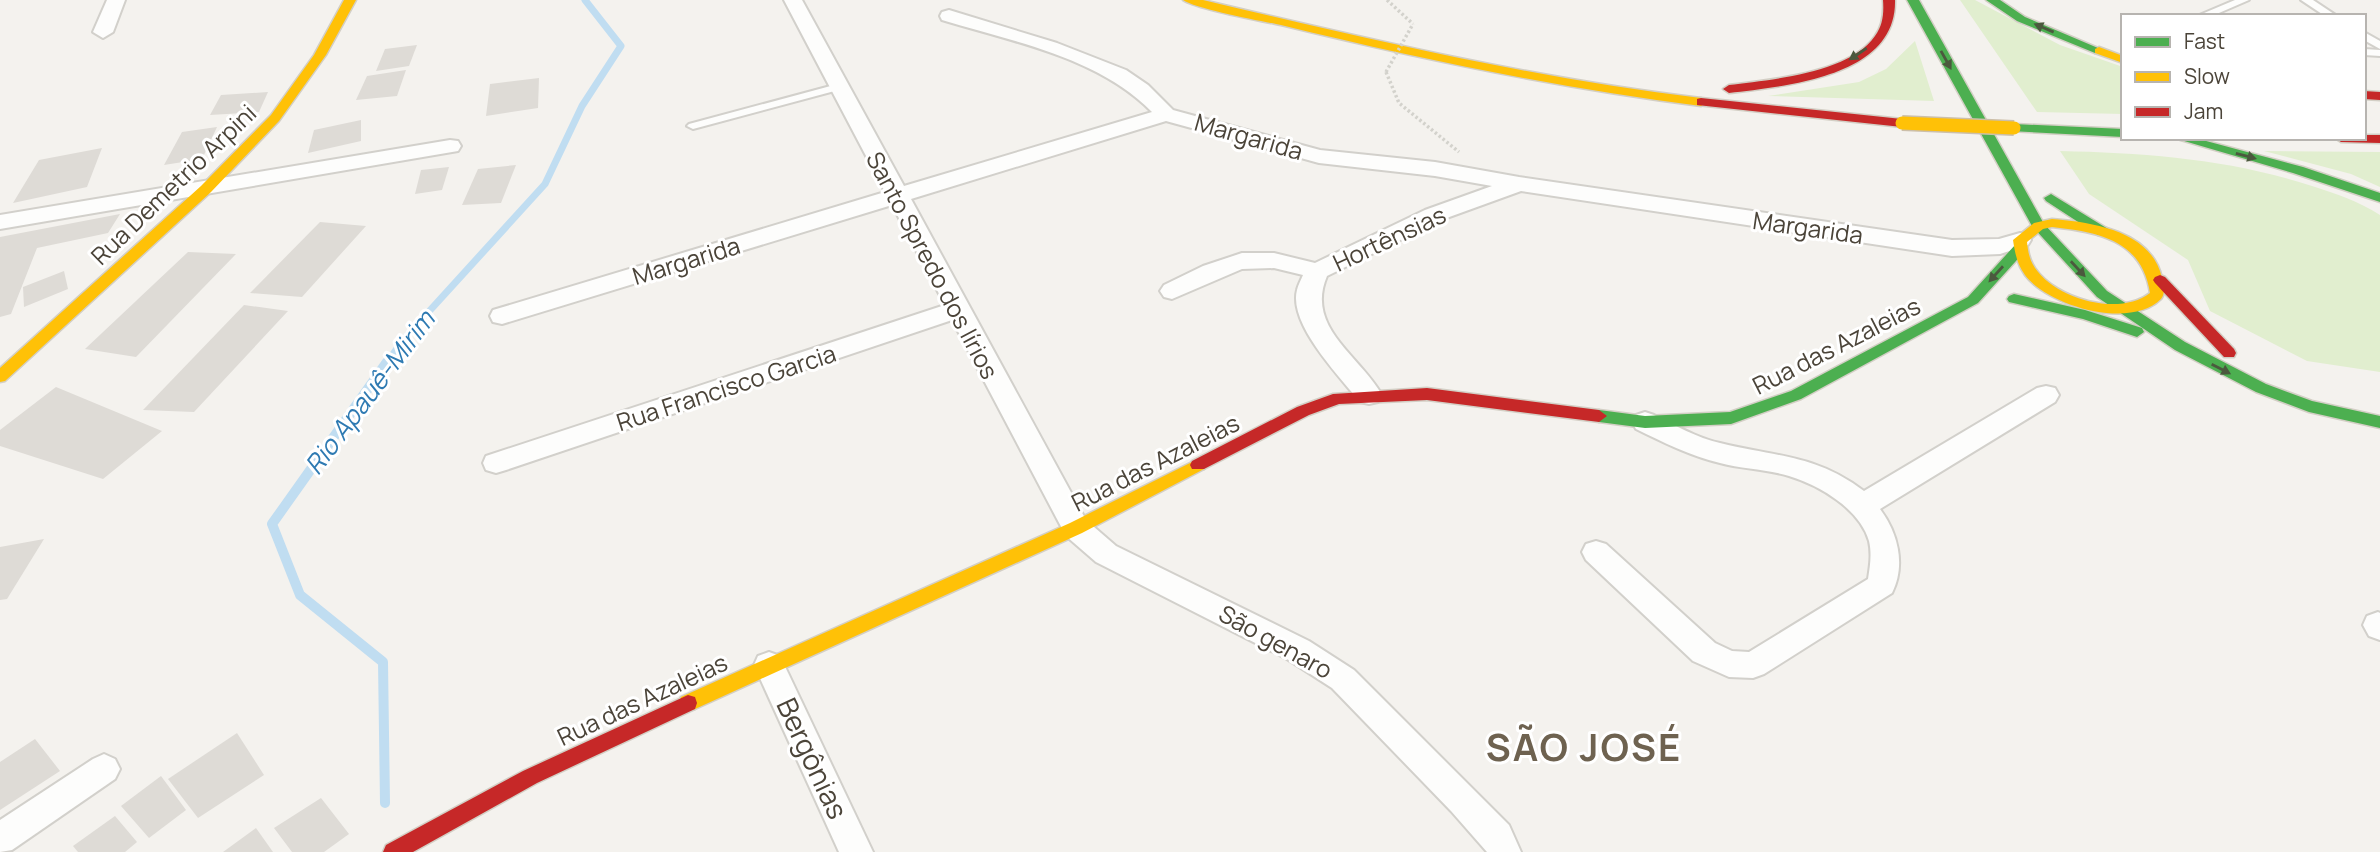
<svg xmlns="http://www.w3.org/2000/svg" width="2380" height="852" viewBox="0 0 2380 852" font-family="Manrope,sans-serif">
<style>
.green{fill:#e1eecf}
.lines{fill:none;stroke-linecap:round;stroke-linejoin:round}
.stream-far1{stroke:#c0ddf1;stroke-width:7}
.stream{stroke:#c0ddf1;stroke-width:10}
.building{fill:#dedbd6}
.lane-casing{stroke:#d2d0cb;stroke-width:4}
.street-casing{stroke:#d2d0cb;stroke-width:4}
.fast-casing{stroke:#d3cfc5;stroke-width:3}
.slow-casing{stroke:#d3cfc5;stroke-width:3}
.jam-casing{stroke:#d3cfc5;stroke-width:3}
.path{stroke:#d3d2cc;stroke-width:3.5;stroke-dasharray:2.5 2.5;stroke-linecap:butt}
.lane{fill:#fdfdfc;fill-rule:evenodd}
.street{fill:#fdfdfc;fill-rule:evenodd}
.fast{fill:#4caf50;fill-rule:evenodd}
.slow{fill:#ffc107;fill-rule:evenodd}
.jam{fill:#c62828;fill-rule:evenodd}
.slow-bridge-casing{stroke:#ccbfa9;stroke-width:16;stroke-linecap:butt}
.path-bridge{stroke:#d3d2cc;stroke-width:3.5;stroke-dasharray:2.5 2.5;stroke-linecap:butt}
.slow-bridge{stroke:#ffc107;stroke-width:13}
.oneway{fill:#4b593e}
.labels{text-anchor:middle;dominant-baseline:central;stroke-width:6;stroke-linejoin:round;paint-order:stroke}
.street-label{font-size:24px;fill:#4b4439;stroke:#fff}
.water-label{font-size:26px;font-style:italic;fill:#2e7ab2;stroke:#fff}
.near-street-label{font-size:28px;fill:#4b4439;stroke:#fff}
.near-district-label{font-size:38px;font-weight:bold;letter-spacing:2px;fill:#6e6250;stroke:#fff}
</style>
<rect width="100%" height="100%" fill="#f4f2ee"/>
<g class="green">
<polygon points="1960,0 1975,0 2060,45 2123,67 2123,114 2037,112"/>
<polygon points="1915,41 1934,101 1768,96 1859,82 1886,69"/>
<path d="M2060,151C2147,153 2229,159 2312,186C2337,194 2358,201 2380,215V372L2307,361L2210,311L2188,260L2089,194Z"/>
<polygon points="2264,151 2380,152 2380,187 2351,174"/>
</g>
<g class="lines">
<polyline class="stream-far1" points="386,364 403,340 545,184 582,106 621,46 585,0"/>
<polyline class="stream" points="385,803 383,662 300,595 272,524 387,362"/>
</g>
<g class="building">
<polygon points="417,45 409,66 376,71 385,49"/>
<polygon points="406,70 397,96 356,100 367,76"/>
<polygon points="539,78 538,108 486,116 490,84"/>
<polygon points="268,92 259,112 210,115 221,95"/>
<polygon points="361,120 361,141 308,153 314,130"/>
<polygon points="217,127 202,159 164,165 182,132"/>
<polygon points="102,148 87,187 13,203 39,160"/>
<polygon points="516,165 501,203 462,205 478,169"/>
<polygon points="449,167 442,190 415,194 421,170"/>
<polygon points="120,214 108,233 37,248 11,314 0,317 0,237"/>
<polygon points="320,222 366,226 302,297 250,293"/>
<polygon points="188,252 236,254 136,357 85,349"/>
<polygon points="64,271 68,289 24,307 23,287"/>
<polygon points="244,305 288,311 194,412 143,410"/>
<polygon points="56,387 162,431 103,479 0,446 0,430"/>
<polygon points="44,539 7,599 0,600 0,547"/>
<polygon points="237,733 264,775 198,818 168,779"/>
<polygon points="35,739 60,771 0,810 0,762"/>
<polygon points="161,776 186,810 149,838 121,806"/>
<polygon points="321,798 349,834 324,852 292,852 274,828"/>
<polygon points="115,816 137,842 125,852 78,852 73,846"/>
<polygon points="256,828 273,852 223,852"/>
</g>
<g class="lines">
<defs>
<g id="lane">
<polygon points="2235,0 2249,0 2212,16 2197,16"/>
<polygon points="2301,0 2313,0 2337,16 2325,16"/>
<polygon points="2364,32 2380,41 2380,49 2364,40"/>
<polygon points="2364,49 2380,50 2380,56 2364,55"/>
<polygon points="838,84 842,85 842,89 693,129 687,126 689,124"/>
</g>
<g id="street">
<polygon points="107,0 125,0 113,32 103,38 93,32"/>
<path d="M784,0H802L904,186L1152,112C1098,57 1014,42 942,20L940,16L942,12L949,10L1057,43L1126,70L1148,85L1173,110L1320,150L1435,162L1519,177L1952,240L1999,239L2020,233L2028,235L2031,240L2028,245L2000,254L1952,256L1521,191L1441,220L1327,276C1305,327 1359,355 1382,395L1378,402L1369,404L1360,402C1340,377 1288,324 1297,290C1298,285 1301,280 1303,275L1274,268L1242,269L1172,299L1164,297L1160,291L1164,285L1203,266L1242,253H1274L1315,263L1425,210L1492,186L1435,176L1319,163L1166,121L911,199L1086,520L1116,546L1309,641L1354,670L1509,825L1521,852H1487L1451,811L1332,688L1287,659L1096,562L1066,536L952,320L506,470L496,473L486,470L483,463L486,456L945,305L892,205L502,324L493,322L490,316L493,310L885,192Z"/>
<polygon points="450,140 458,141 461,146 458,151 0,229 0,215"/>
<path d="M2046,386L2055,388L2059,395L2055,402L1880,509C1898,533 1906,565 1892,593L1764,674L1753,678L1729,677L1693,661L1586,560L1582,552L1586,544L1596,541L1606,544L1715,643L1732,651L1749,652L1868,579C1870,566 1872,554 1869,541C1860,509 1819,485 1789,476C1766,469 1742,469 1720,463C1690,456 1663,442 1636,429L1632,422L1636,415L1645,412L1654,415C1675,425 1697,438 1720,443C1776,457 1815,454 1864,491L2037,388Z"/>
<polygon points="2378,612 2380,613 2380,640 2369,636 2363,625 2367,616"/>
<polygon points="769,652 780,656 873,852 839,852 754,665 758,656"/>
<polygon points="104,754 115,759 120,769 115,779 12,850 0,852 0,820 93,759"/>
</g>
<g id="fast">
<polygon points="1907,0 1919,0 2044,224 2107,291 2185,342 2266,384 2312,401 2380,416 2380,428 2309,412 2256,392 2175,350 2097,297 2032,226"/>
<polygon points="1986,0 2000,0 2025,17 2105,51 2103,53 2095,53 2017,21"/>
<polygon points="2014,124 2123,129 2123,137 2010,131 2010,125"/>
<polygon points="2174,138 2195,138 2303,167 2380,193 2380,202 2293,173"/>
<polygon points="2051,194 2108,229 2110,232 2108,235 2098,235 2046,201 2044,198"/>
<polygon points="2020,243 2027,248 2025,251 1978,303 1801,399 1731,424 1645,428 1599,422 1591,416 1599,410 1645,416 1730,412 1791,391 1968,297 2015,245"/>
<polygon points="2014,294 2085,310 2142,328 2144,332 2137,337 2083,319 2009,302 2007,299 2009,296"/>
</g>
<g id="slow">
<polygon points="344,0 356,0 326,55 279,121 211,192 5,381 0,382 0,368 201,186 271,115 314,55"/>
<path d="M1183,0H1203C1368,39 1532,78 1701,98L1707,102L1701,106C1559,88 1420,59 1281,25C1261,21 1196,9 1183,0Z"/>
<polygon points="2099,47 2123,56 2123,63 2095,53 2095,49"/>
<path d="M2052,219C2092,222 2152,231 2162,278C2163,285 2166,293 2161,299C2131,330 2048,306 2025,275C2017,264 2015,253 2013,240L2034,223ZM2052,227C2098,232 2142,240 2150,293C2119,317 2056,299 2035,268C2029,259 2028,251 2027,242L2043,229Z"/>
<polygon points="1198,459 1204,461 1206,465 1204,469 1082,533 695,709 688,711 681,709 679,703 681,697 1070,523"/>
</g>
<g id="jam">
<path d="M1883,0H1895C1897,77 1786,86 1729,93L1723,89L1729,85C1770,80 1850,73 1875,36C1883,25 1884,13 1883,0Z"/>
<polygon points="2364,91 2380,92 2380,100 2364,99"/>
<polygon points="1701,98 1902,119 1908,123 1902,127 1697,105 1697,99"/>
<polygon points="2364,135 2380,135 2380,143 2341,142 2335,138 2364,138"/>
<polygon points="2160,275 2165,277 2234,349 2236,353 2234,357 2224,357 2155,283 2153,280 2155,277"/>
<polygon points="1427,388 1599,410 1607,416 1599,422 1427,400 1339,404 1309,415 1204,469 1192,469 1190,465 1192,461 1297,407 1333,394"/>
<polygon points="688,695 695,697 697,703 695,709 537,783 413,852 383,852 386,845 523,771"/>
</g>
</defs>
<use href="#lane" class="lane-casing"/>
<use href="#street" class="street-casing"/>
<use href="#fast" class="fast-casing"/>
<use href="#slow" class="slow-casing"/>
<use href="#jam" class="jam-casing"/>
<g class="path">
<polyline points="1387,0 1413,24"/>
<polyline points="1386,72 1399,103 1459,152"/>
</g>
<use href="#lane" class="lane"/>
<use href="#street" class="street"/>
<use href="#fast" class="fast"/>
<use href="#slow" class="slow"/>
<use href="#jam" class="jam"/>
<defs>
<polyline id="slow-bridge" points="1902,123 2014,128"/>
</defs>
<use href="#slow-bridge" class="slow-bridge-casing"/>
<polyline class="path-bridge" points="1386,72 1413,24"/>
<use href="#slow-bridge" class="slow-bridge"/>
</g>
<defs><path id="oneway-solid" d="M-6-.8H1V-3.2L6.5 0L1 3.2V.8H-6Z" transform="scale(1.75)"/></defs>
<g class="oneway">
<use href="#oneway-solid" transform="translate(2044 28) rotate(-157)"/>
<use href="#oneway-solid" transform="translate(1858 54) rotate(146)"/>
<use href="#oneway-solid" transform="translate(1946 60) rotate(61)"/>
<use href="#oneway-solid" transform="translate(2246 156) rotate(15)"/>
<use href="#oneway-solid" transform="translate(2078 269) rotate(47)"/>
<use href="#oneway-solid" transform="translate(1996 274) rotate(132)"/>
<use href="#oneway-solid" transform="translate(2221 369) rotate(27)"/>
</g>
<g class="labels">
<g class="street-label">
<text transform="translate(1249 136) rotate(16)">Margarida</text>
<text transform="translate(173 184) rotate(-44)">Rua Demetrio Arpini</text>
<text transform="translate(1808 227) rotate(8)">Margarida</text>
<text transform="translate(1389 238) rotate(-25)">Hortênsias</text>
<text transform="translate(686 260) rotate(-17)">Margarida</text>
<text transform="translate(933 265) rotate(62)">Santo Spredo dos lírios</text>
<text transform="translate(1836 345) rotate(-27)">Rua das Azaleias</text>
<text transform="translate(726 387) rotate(-18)">Rua Francisco Garcia</text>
<text transform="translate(1155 462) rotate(-27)">Rua das Azaleias</text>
<text transform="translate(1276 641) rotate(29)">São genaro</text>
<text transform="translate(642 699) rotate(-25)">Rua das Azaleias</text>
</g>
<g class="water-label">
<text transform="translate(369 392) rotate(-53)">Rio Apauê-Mirim</text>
</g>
<g class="near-street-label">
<text transform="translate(813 758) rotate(65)">Bergônias</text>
</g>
<g class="near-district-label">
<text x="1584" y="746">SÃO JOSÉ</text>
</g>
</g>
<rect x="2121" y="14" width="245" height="126" fill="#ffffff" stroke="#b7b4b0" stroke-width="2"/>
<rect x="2135" y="37" width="35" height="10" fill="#4caf50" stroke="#b7b4b0" stroke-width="2"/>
<text x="2184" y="49" font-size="21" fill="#4b4439">Fast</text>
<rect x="2135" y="72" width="35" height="10" fill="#ffc107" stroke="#b7b4b0" stroke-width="2"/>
<text x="2184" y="84" font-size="21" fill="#4b4439">Slow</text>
<rect x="2135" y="107" width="35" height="10" fill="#c62828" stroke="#b7b4b0" stroke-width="2"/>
<text x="2184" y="119" font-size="21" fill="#4b4439">Jam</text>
</svg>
